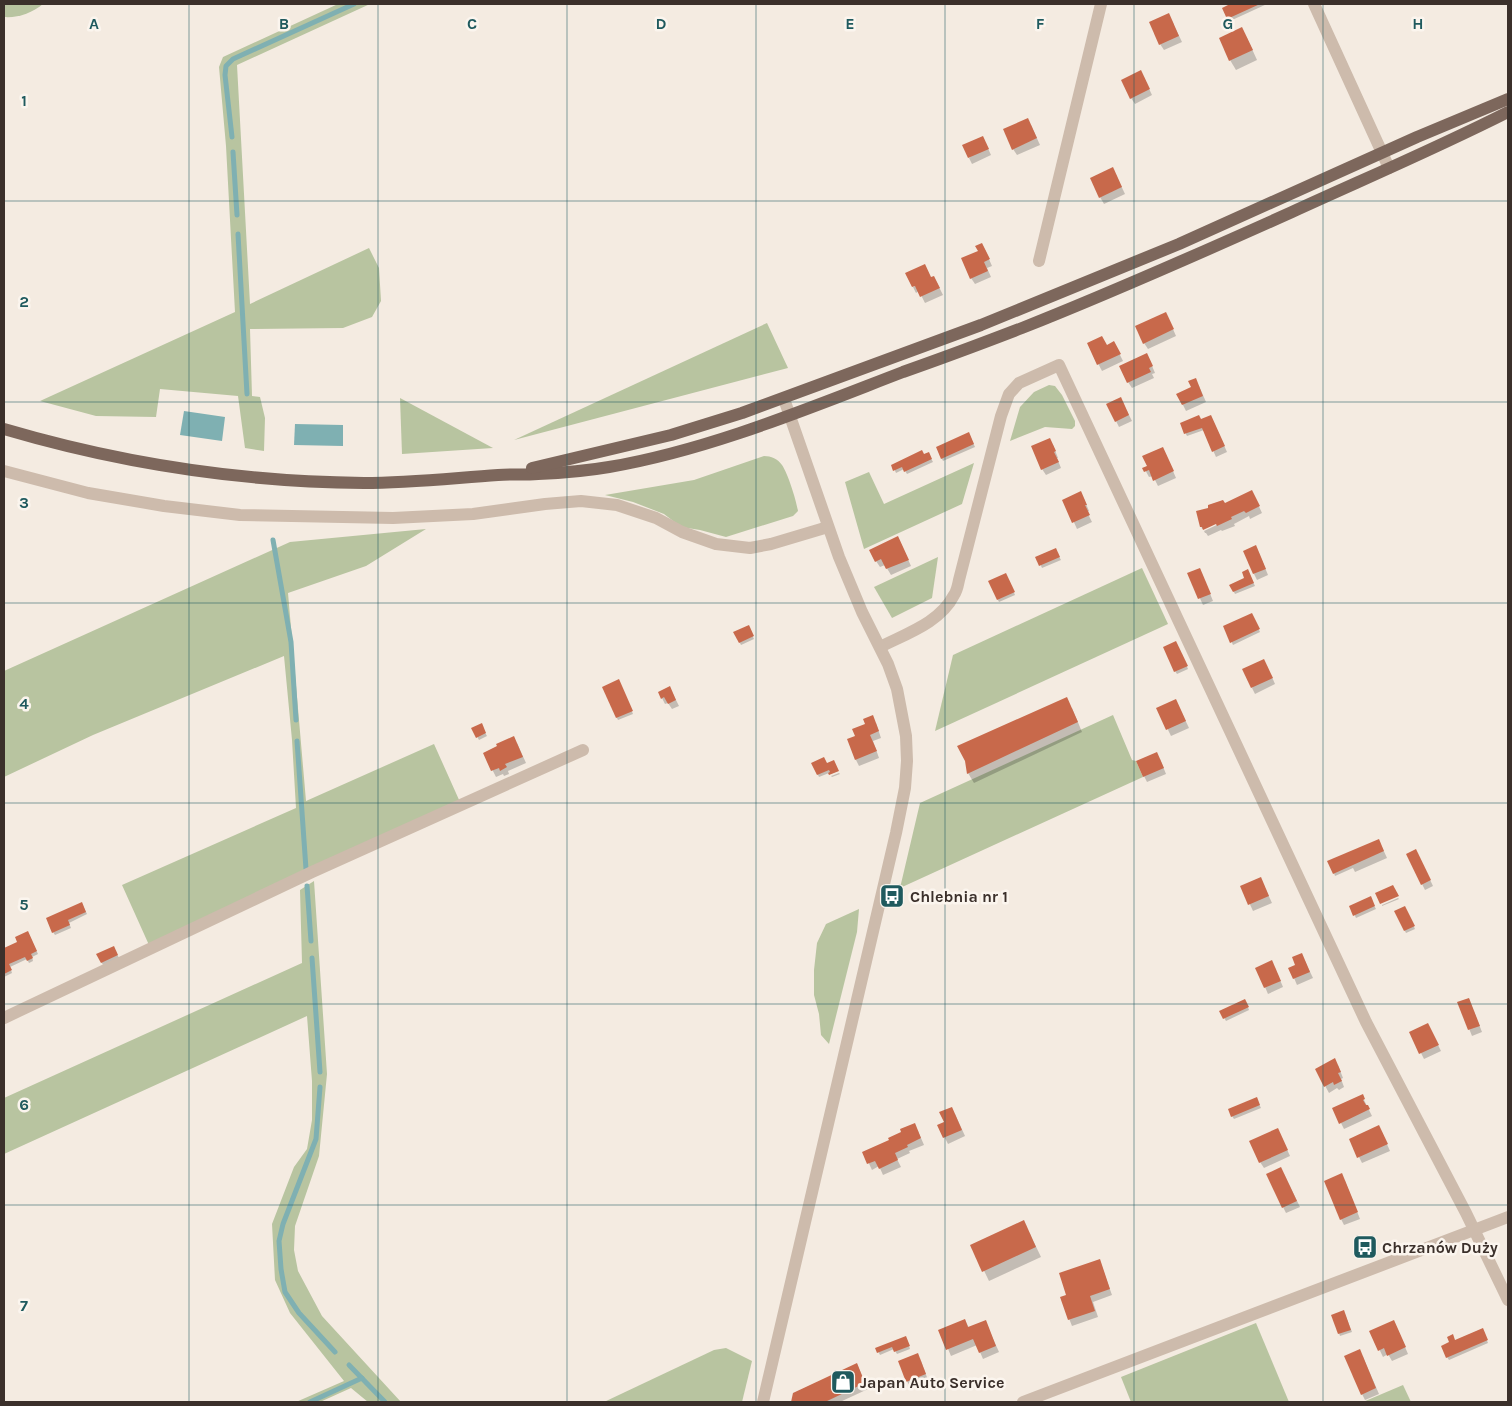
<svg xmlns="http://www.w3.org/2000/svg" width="1512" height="1406" viewBox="0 0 1512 1406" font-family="Karla,sans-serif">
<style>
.green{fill:#b8c4a0}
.water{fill:#7fb0b2}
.shadow{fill:#0003}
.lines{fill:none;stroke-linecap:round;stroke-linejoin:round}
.stream{stroke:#7fb0b2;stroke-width:5}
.building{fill:#c8694b}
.minor{stroke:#cdbbac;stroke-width:12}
.major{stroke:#7d675c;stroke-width:12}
.grid{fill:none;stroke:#1f5a5e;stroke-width:1;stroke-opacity:0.55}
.labels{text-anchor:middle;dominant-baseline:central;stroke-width:5;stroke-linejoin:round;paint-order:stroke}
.poi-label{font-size:16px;font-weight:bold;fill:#3b302b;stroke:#fbf5ee;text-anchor:start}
.grid-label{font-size:16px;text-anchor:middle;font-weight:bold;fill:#1f5a5e;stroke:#fbf5ee;stroke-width:5;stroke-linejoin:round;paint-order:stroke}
</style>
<rect width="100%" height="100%" fill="#f4ebe1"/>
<g class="green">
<path d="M4,4H43C32,13 18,18 4,17Z"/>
<polygon points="338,4 370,4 237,65 250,304 369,248 379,268 381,301 372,317 343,328 250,329 252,396 260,397 265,418 264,451 245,448 238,396 160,389 156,417 96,416 40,401 235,312 226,146 219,67 223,57"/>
<polygon points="767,323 788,368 514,440"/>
<polygon points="1049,385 1055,386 1062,395 1075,421 1075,426 1072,429 1045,427 1010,441 1020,407 1034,392"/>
<polygon points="400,398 493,448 402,454"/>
<path d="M764,456C771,456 778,459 782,465C788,474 796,499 798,511L793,516L726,537L700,530L681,527L664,514L633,502L605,495L694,480Z"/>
<polygon points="974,463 962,504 864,549 845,482 869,472 884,504"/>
<polygon points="426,529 366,566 288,593 306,801 434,744 460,802 149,945 122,885 296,808 292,740 284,656 93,735 4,777 4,671 290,542"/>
<polygon points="938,557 932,598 892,618 874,587"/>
<polygon points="1142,568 1168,624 935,731 953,655"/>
<polygon points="1113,715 1132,760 1136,761 1143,777 900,888 920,803"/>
<polygon points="314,881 327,1074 319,1156 295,1226 294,1250 298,1271 322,1316 401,1402 368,1402 351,1388 320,1402 296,1402 344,1381 290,1313 275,1280 272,1224 294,1167 307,1149 312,1120 312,1081 307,1016 4,1154 4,1098 302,963 300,890"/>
<polygon points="859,909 857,932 829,1044 821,1035 819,1014 814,995 814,970 817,943 826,924"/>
<polygon points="1256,1323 1289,1402 1131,1402 1121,1377"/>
<polygon points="726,1348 752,1361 742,1402 604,1402 714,1350"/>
<polygon points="1403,1385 1411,1402 1363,1402"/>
</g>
<g class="water">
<polygon points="184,411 225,417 222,441 180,435"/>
<polygon points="295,424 343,425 343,446 294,445"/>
</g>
<g class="shadow">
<polygon points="1233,4 1267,4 1230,21 1224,8"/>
<polygon points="1172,21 1182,42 1164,50 1160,44"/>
<polygon points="1247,38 1257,60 1236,70 1230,60"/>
<polygon points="1144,78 1152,95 1135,104 1131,98"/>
<polygon points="1031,125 1040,145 1017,155 1013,149"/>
<polygon points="986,144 991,155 972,164 969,158"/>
<polygon points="1116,175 1125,194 1104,204 1100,197"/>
<polygon points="985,250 992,266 987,268 991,277 975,284 971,278"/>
<polygon points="931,278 937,283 943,295 925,303 919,291 916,293 913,287"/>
<polygon points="1169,320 1176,336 1148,349 1144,343"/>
<polygon points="1088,344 1117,349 1123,361 1102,371"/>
<polygon points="1150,361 1155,373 1152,374 1154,378 1132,388 1128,382"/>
<polygon points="1199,386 1206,402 1186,411 1178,395"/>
<polygon points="1124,405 1132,421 1119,427 1116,421"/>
<polygon points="1201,421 1214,423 1227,452 1216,457 1204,430 1187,436 1181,424"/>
<polygon points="970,436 975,447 943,461 937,448"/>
<polygon points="1053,445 1058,458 1057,458 1061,468 1046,475 1042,469"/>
<polygon points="928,453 933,462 907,474 904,469 896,473 893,466"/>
<polygon points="1166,455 1176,478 1158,486 1153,476 1149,477 1144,468"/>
<polygon points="1255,498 1262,513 1250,519 1249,516 1234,524 1235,526 1222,531 1221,530 1208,536 1206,533 1205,533 1204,531 1223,522 1222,520 1202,529 1198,512 1224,504"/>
<polygon points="1084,499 1089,511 1087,512 1092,522 1077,529 1064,500"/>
<polygon points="901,544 911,566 891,575 885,565 880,567 876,561"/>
<polygon points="1055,549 1061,560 1042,568 1037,557"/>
<polygon points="1259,553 1268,575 1257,580 1254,574"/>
<polygon points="1200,569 1213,601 1203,605 1189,574"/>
<polygon points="1249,573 1255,586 1235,594 1231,586 1246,579"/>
<polygon points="1007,577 1015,595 999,602 998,600"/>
<polygon points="1252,615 1260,632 1233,645 1225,627"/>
<polygon points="748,627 754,639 741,645 735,633"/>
<polygon points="1177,645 1188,669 1177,674 1175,671"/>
<polygon points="1267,666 1275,684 1255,694 1252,688"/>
<polygon points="620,684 633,714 618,720 617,718"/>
<polygon points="659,692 673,694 679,706 672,709 668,703 665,704"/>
<polygon points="1179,707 1189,728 1171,736 1158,709"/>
<polygon points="1072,708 1082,732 974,783 968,773"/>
<polygon points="876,723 881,738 873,741 879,758 859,766 856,760 857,737"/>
<polygon points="481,725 487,736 479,740 473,729"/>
<polygon points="517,743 526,763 508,771 509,774 504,776 503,774 496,777 484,753"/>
<polygon points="1160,759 1166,774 1147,782 1144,776"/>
<polygon points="813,764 827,764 838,771 830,774 830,775 829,773 819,777"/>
<polygon points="839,773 840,774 832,777 831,776"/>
<polygon points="1382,847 1387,858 1355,872 1353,868 1335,876 1334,873"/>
<polygon points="1419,857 1433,886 1425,890 1422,884"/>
<polygon points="1261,879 1272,903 1253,911 1242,887"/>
<polygon points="1370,898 1376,909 1356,918 1351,907"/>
<polygon points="1398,898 1399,899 1382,906 1382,905"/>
<polygon points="83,906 87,914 69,923 71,928 55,935 53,932"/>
<polygon points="1405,908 1415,929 1406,933 1396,912"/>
<polygon points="28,933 38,954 32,957 33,961 29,963 27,959 10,967 12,973 4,977 4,949 19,942"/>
<polygon points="114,948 119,958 103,965 98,955"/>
<polygon points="1305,961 1313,978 1297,985 1294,978"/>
<polygon points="1275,968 1283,987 1268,994 1265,987"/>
<polygon points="1469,999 1482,1032 1472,1036 1459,1003"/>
<polygon points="1245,1000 1249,1010 1226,1021 1221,1012"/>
<polygon points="1431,1031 1441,1051 1424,1059 1421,1053"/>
<polygon points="1338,1065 1343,1078 1341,1079 1344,1087 1339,1090 1337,1088 1329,1093 1316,1069"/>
<polygon points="1362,1096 1372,1116 1344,1129 1341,1123"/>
<polygon points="1256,1098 1261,1108 1234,1119 1232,1116"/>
<polygon points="955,1114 965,1136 948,1144 939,1126"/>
<polygon points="918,1131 924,1145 909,1151 910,1153 897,1159 901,1167 883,1175 879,1166 872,1170 864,1153"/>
<polygon points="1382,1133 1390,1151 1362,1163 1359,1157"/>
<polygon points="1281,1136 1290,1156 1264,1168 1260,1162"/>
<polygon points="1284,1174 1300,1207 1286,1213 1283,1207"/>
<polygon points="1345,1181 1360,1219 1344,1225 1341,1219"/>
<polygon points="1029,1232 1041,1257 989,1281 972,1246"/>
<polygon points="1102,1267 1112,1295 1093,1302 1098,1317 1072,1326 1061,1298 1068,1296"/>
<polygon points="1345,1314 1352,1332 1340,1336 1333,1316"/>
<polygon points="965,1320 969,1328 985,1321 999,1352 983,1359 977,1345 951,1356 940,1330"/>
<polygon points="1397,1328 1408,1354 1392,1361 1388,1354 1383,1357 1371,1332"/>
<polygon points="1482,1329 1488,1343 1449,1360 1447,1357 1455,1341"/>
<polygon points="907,1340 910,1349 897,1354 894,1349 880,1355 877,1349"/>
<polygon points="1363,1357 1379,1394 1365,1400 1362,1394"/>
<polygon points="921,1361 928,1380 910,1387 907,1381"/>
<polygon points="857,1364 868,1389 840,1402 793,1402 794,1393"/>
</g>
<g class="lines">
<g class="stream">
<polyline points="232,137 225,75 226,66 233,59 354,4"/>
<polyline points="233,152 237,215"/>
<polyline points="238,234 247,394"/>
<polyline points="273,540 291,642 296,720"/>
<polyline points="297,741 306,869"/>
<polyline points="307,886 311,941"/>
<polyline points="312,958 320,1072"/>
<polyline points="320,1087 316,1139 283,1224 279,1241 281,1269 285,1292 299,1313 335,1352"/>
<polyline points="349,1365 385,1402"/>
<polyline points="310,1402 362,1378"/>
</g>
</g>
<g class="building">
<polygon points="1230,4 1260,4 1227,19 1222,8"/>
<polygon points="1169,13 1179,36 1159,45 1149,22"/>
<polygon points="1242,27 1253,50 1229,61 1219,38"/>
<polygon points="1141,70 1150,89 1130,99 1121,80"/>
<polygon points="1028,118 1037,138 1012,150 1003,129"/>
<polygon points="983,136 989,149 968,158 962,145"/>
<polygon points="1113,167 1122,187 1099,198 1090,178"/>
<polygon points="982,243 990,259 984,262 988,271 970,279 961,258 978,251 975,246"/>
<polygon points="925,264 931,277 934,276 940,288 920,297 915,286 912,287 905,273"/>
<polygon points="1166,312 1174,329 1143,344 1135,326"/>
<polygon points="1102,336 1107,345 1114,341 1121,354 1097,365 1087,343"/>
<polygon points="1147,353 1153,366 1149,368 1151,372 1127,383 1119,366"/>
<polygon points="1196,378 1203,396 1182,405 1176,394 1191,387 1188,381"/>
<polygon points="1121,397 1129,415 1115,422 1106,404"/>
<polygon points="1199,415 1201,419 1211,415 1225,446 1212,452 1202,428 1184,434 1180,423"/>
<polygon points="969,432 974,444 941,459 936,447"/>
<polygon points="1050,438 1056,451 1054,452 1059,462 1041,470 1031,446"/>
<polygon points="1163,447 1174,471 1153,481 1149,470 1144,472 1142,468 1147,466 1142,456"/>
<polygon points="922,450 924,454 929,452 932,459 904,472 902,467 893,471 891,465"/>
<polygon points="1252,490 1260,506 1246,513 1244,511 1231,517 1232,519 1217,526 1216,524 1203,530 1202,527 1200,527 1196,511 1208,508 1208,505 1223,500 1225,503"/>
<polygon points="1081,491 1087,505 1085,505 1090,515 1072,523 1062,500"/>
<polygon points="898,536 909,560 886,569 881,559 875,562 869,550"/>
<polygon points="1256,545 1266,569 1253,574 1243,551"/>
<polygon points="1056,548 1060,557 1039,566 1035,557"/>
<polygon points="1200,568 1211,594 1198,599 1187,573"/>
<polygon points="1248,569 1254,583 1233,592 1229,585 1244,578 1242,572"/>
<polygon points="1006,573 1015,592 997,600 988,581"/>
<polygon points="1252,613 1260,629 1230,643 1223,626"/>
<polygon points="749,625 754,636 739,643 733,632"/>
<polygon points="1176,641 1188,666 1174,672 1163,647"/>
<polygon points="1264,659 1273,678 1251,688 1242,669"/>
<polygon points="619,679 633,711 616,718 602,687"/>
<polygon points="670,686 676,700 668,704 664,697 661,699 658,692"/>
<polygon points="1067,697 1078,722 967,774 965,761 957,746"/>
<polygon points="1176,699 1186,721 1166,730 1156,708"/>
<polygon points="873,715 879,731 870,735 877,751 855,760 847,739 855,736 852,729 865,724 863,719"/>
<polygon points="482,723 486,733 476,738 471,728"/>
<polygon points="514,736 523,757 505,764 507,767 500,771 499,768 491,771 483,753 497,746 496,744"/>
<polygon points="1157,752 1164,768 1143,777 1136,761"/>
<polygon points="824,757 827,763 834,760 839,771 829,775 828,773 830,772 829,770 817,775 811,763"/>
<polygon points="1379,839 1384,851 1333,874 1327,861"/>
<polygon points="1416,849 1431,880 1421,885 1406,854"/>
<polygon points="1261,877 1269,896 1248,905 1240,886"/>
<polygon points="1393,885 1399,896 1380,904 1375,893"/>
<polygon points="1371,896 1375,906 1353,916 1349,906"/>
<polygon points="82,902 86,912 68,920 70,925 52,933 46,918"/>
<polygon points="1405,906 1415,926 1404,931 1394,911"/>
<polygon points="28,931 37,951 31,954 33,958 27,961 25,957 9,964 12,970 4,974 4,948 17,942 15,937"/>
<polygon points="114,946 118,955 101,963 96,954"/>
<polygon points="1302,953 1310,972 1293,979 1288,968 1295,965 1292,957"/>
<polygon points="1272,960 1281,981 1264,988 1255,968"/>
<polygon points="1469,998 1480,1026 1468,1030 1457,1002"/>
<polygon points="1245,999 1249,1007 1223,1019 1219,1011"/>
<polygon points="1428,1023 1439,1045 1419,1054 1409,1032"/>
<polygon points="1335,1058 1341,1072 1338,1073 1342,1081 1334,1085 1333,1082 1324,1087 1315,1069"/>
<polygon points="1363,1094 1365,1099 1363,1100 1366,1105 1368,1105 1370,1109 1339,1124 1332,1108"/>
<polygon points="1257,1097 1260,1105 1231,1117 1228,1109"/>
<polygon points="952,1107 962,1130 943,1138 937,1125 944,1122 939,1112"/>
<polygon points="915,1123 921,1138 907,1145 908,1147 895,1153 898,1160 879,1169 875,1161 867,1164 862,1152 889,1140 888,1138 901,1132 900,1129"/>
<polygon points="1379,1125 1388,1144 1357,1158 1349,1139"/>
<polygon points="1278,1128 1288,1150 1259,1163 1249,1141"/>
<polygon points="1281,1167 1297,1201 1282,1208 1266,1174"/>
<polygon points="1342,1173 1358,1212 1340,1220 1324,1181"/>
<polygon points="1024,1220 1036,1247 982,1272 970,1245"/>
<polygon points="1100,1259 1110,1289 1090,1296 1095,1311 1068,1320 1060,1297 1066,1295 1059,1273"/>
<polygon points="1344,1310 1351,1330 1338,1334 1331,1315"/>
<polygon points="965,1319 968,1327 986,1320 996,1346 979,1353 973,1339 946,1350 938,1330"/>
<polygon points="1394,1320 1406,1347 1387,1356 1384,1348 1378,1351 1369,1331"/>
<polygon points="1483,1328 1488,1340 1446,1358 1441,1346 1449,1342 1447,1337 1453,1334 1455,1340"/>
<polygon points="906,1336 910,1346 894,1352 892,1347 877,1353 875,1348"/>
<polygon points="1360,1349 1376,1388 1361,1395 1344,1356"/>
<polygon points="918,1353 926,1374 906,1382 898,1361"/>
<polygon points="857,1363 865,1383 825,1402 791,1402 793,1393"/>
</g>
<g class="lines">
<g class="minor">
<polyline points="1314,4 1389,168"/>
<polyline points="1039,261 1101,4"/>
<polyline points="4,471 88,493 164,506 240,515 393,518 473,514 545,504 581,501 617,505 656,518 682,532 716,544 750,548 771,544 828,527"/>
<path d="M880,647C905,634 940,623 954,595C957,591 958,585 959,580L1001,416L1009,394L1019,383L1059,365L1366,1022L1466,1213L1508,1300"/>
<polyline points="4,1018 312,872 583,750"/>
<polyline points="763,1402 896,833 905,788 907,761 906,736 897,689 888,664 862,612 839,557 784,399"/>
<polyline points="1023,1402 1508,1217"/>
</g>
<g class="major">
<path d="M4,429C123,464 239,482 364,483C409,483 453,478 498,475C511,474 525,475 538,474C562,473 586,471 609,467C709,450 809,408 903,372C943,358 983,343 1022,328C1113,292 1203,252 1292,212C1364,179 1437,148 1508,112"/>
<polyline points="532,468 671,435 742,413 981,325 1179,244 1417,137 1508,99"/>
</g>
</g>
<path class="grid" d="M189,4V1402M378,4V1402M567,4V1402M756,4V1402M945,4V1402M1134,4V1402M1323,4V1402M4,201H1508M4,402H1508M4,603H1508M4,803H1508M4,1004H1508M4,1205H1508"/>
<defs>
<symbol id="bus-square" viewBox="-11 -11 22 22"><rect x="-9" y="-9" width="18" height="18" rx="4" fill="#1f5a5e" stroke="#fbf5ee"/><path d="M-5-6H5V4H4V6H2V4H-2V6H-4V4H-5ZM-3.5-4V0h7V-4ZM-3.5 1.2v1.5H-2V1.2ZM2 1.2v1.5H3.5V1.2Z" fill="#fff"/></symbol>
<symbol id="shop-square" viewBox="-11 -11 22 22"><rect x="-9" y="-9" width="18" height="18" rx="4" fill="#1f5a5e" stroke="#fbf5ee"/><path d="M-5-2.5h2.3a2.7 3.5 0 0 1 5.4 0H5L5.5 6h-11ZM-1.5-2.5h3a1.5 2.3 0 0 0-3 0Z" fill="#fff"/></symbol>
</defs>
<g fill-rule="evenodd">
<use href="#bus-square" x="878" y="882" width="28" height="28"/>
<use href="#bus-square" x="1351" y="1233" width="28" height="28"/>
<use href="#shop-square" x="829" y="1368" width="28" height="28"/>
</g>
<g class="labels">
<g class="poi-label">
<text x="910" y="896">Chlebnia nr 1</text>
<text x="1382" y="1247">Chrzanów Duży</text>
<text x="860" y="1382">Japan Auto Service</text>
</g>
</g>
<g class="grid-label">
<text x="94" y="29">A</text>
<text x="284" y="29">B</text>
<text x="472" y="29">C</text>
<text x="661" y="29">D</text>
<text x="850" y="29">E</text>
<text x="1040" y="29">F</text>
<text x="1228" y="29">G</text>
<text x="1418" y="29">H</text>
<text x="24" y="106">1</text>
<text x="24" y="307">2</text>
<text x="24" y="508">3</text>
<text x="24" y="709">4</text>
<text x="24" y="910">5</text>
<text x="24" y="1110">6</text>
<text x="24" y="1311">7</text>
</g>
<rect width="1512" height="1406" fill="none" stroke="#3b302b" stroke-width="10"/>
</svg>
